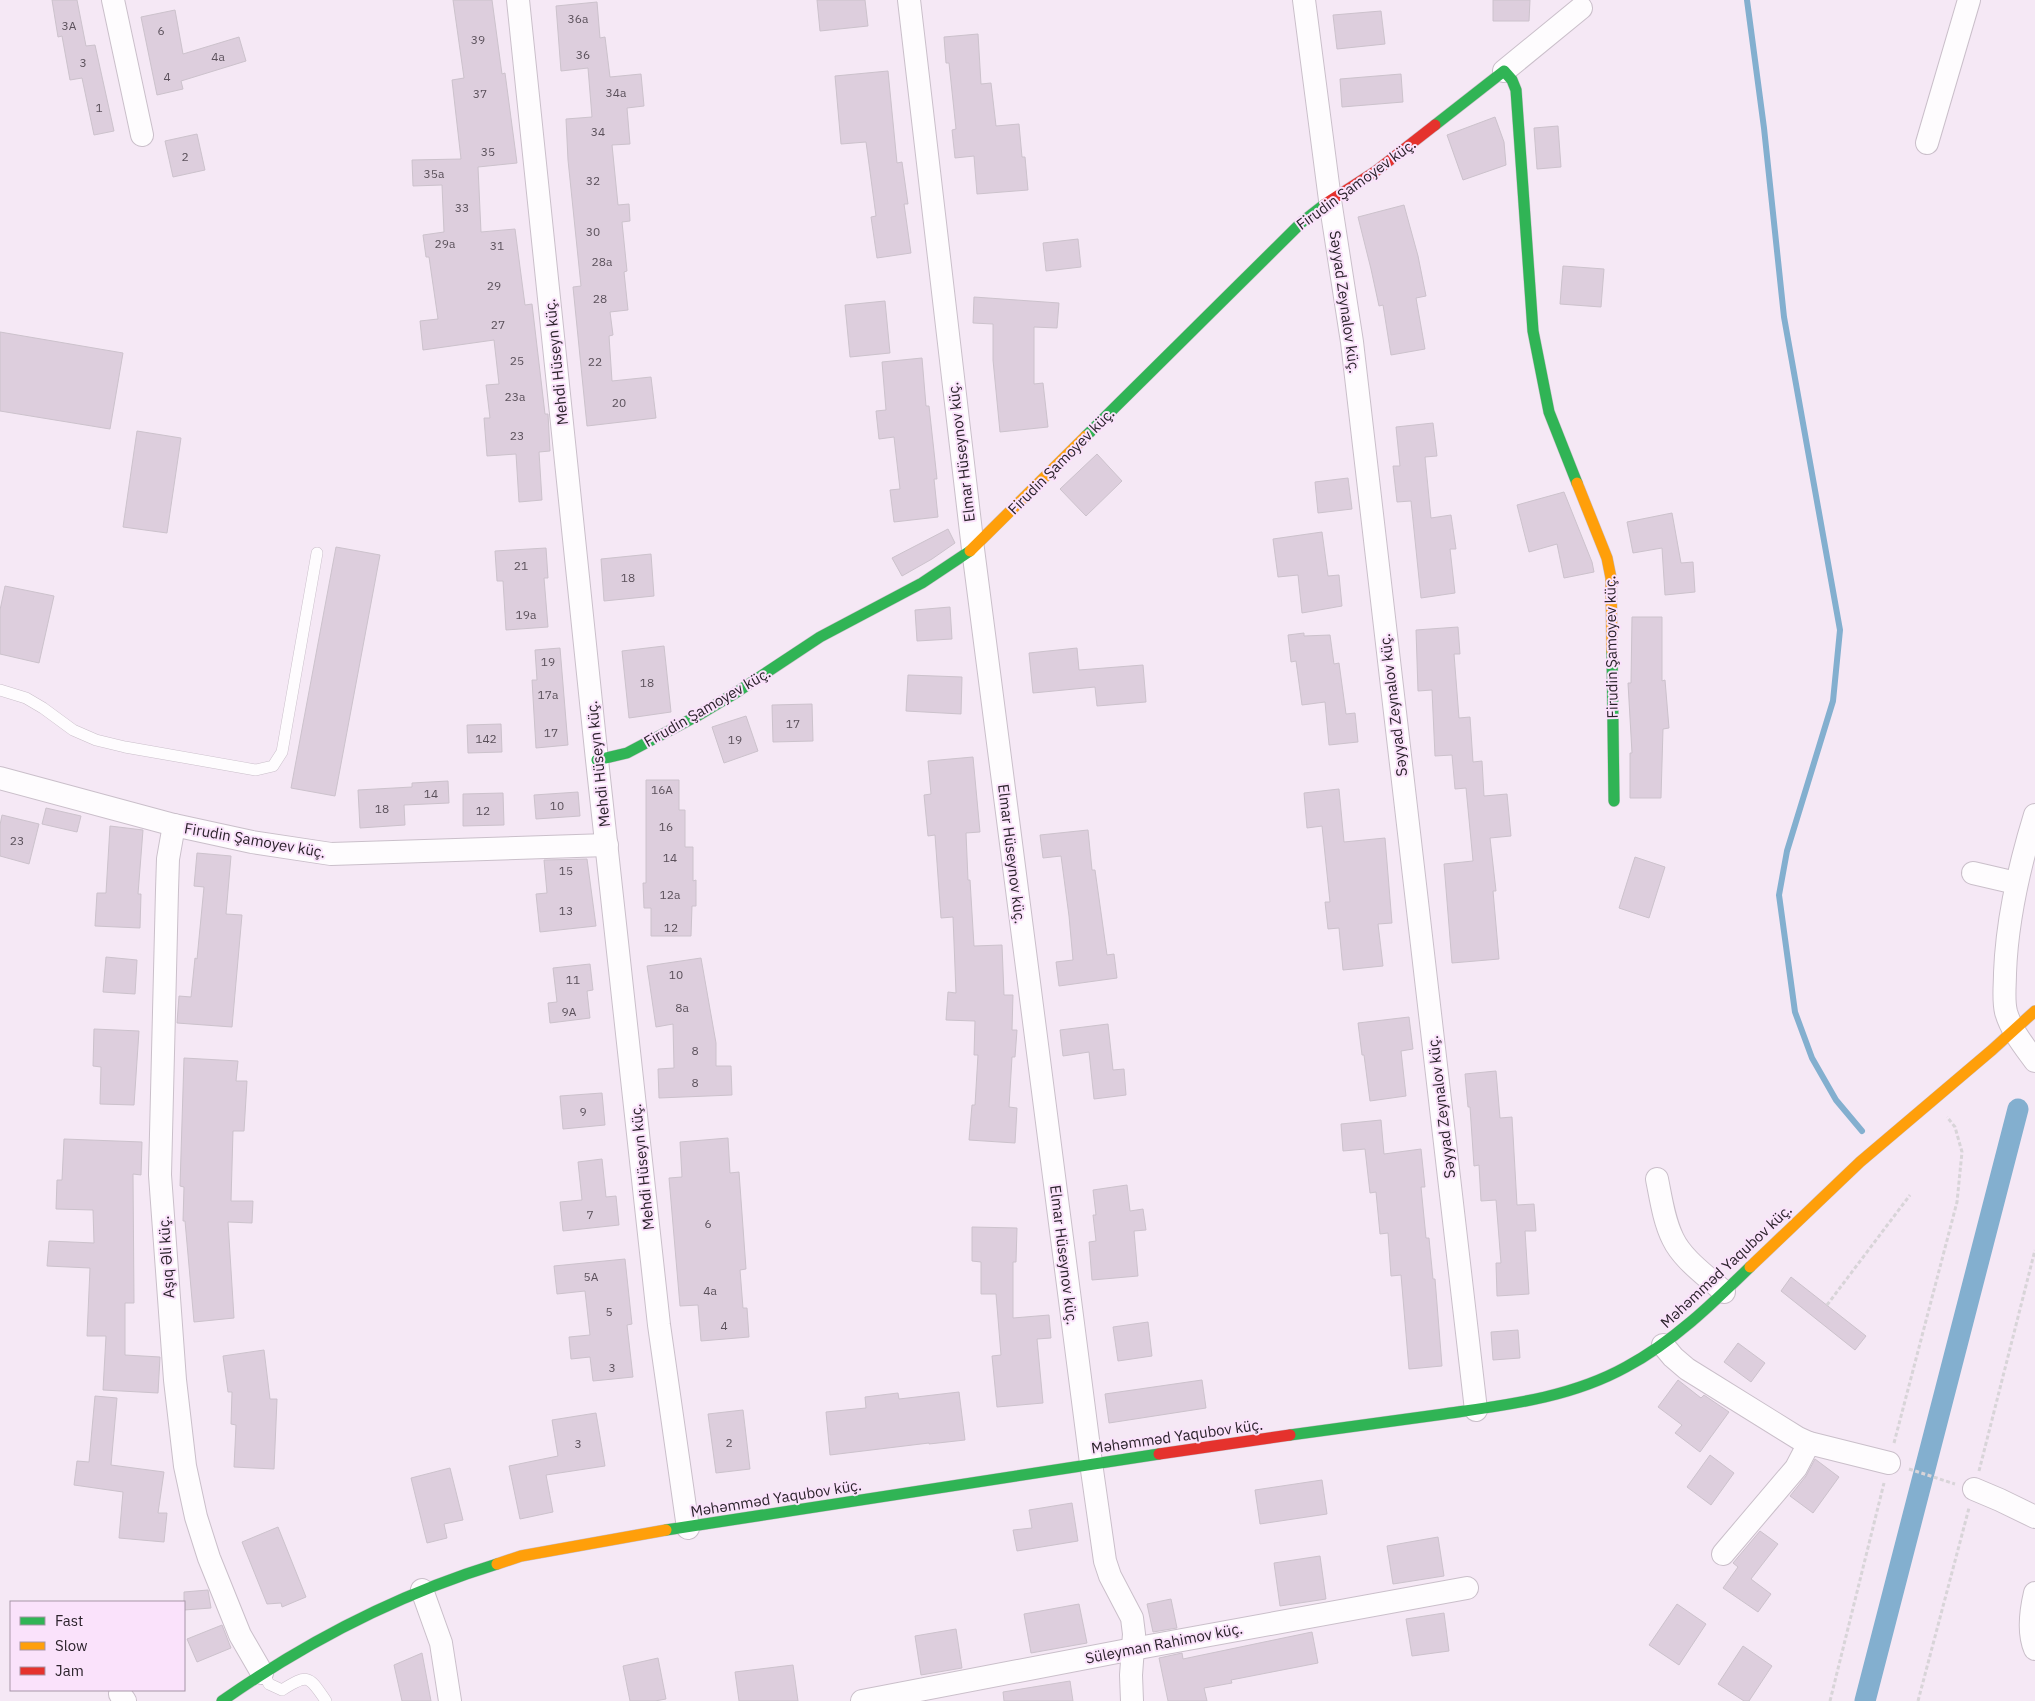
<svg xmlns="http://www.w3.org/2000/svg" width="2035" height="1701" viewBox="0 0 2035 1701" font-family="'IBM Plex Sans',sans-serif">
<style>
.lines{fill:none;stroke-linecap:round;stroke-linejoin:round}
.stream{stroke:#83afcf;stroke-width:6}
.canal{stroke:#83afcf;stroke-width:21}
.building{fill:#ddcedd;stroke:#ccc2cc}
.lane-casing{stroke:#cabfca;stroke-width:12}
.street-casing{stroke:#cabfca;stroke-width:24}
.fast-casing{stroke:#cabfca;stroke-width:12}
.slow-casing{stroke:#cabfca;stroke-width:12}
.jam-casing{stroke:#cabfca;stroke-width:12}
.path{stroke:#d8d4d8;stroke-width:3;stroke-dasharray:4 2.5;stroke-linecap:butt}
.lane{stroke:#fefcfe;stroke-width:11}
.street{stroke:#fefcfe;stroke-width:22}
.fast{stroke:#30b455;stroke-width:11}
.slow{stroke:#ff9f0a;stroke-width:11}
.jam{stroke:#e5322d;stroke-width:11}
.labels{text-anchor:middle;dominant-baseline:central;stroke-width:4;stroke-linejoin:round;paint-order:stroke}
.number-label{font-size:12px;fill:#5a505a}
.street-label{font-size:15px;fill:#2b222b;stroke:#fae2fb}
</style>
<rect width="100%" height="100%" fill="#f5e8f5"/>
<g class="lines">
<polyline class="stream" points="1747,0 1764,128 1784,317 1840,630 1833,701 1787,851 1779,895 1795,1012 1812,1058 1836,1100 1862,1131"/>
<polyline class="canal" points="1865,1701 2018,1109"/>
</g>
<g class="building">
<polygon points="52,0 77,0 86,46 95,45 114,131 94,135 82,78 70,80 62,36 58,37"/>
<polygon points="453,0 492,0 502,74 505,73 517,163 478,167 481,232 515,229 525,305 532,304 545,414 548,414 550,451 539,452 542,500 519,502 516,454 487,456 484,418 490,418 486,385 499,384 494,340 423,350 420,321 438,319 429,257 426,257 423,235 444,232 442,185 413,186 412,160 461,159 452,80 464,78"/>
<polygon points="817,0 865,0 868,26 820,31"/>
<polygon points="1493,0 1530,0 1529,21 1493,21"/>
<polygon points="597,2 600,38 605,37 610,77 641,74 644,106 627,108 630,144 612,145 618,205 629,204 630,221 622,222 627,271 624,272 628,310 610,312 613,335 609,336 612,381 651,377 656,418 587,426 573,287 581,286 568,160 566,119 592,117 588,68 561,71 556,6"/>
<polygon points="175,10 183,54 239,37 246,61 181,81 183,89 157,95 141,17"/>
<polygon points="1381,11 1385,44 1337,49 1333,15"/>
<polygon points="978,34 981,84 991,83 996,126 1019,124 1022,157 1025,157 1028,190 977,194 974,156 955,158 952,130 956,129 949,63 946,63 944,37"/>
<polygon points="888,71 897,163 902,162 908,204 904,204 911,253 877,258 871,217 876,216 866,142 841,144 835,76"/>
<polygon points="1401,74 1403,102 1342,107 1340,79"/>
<polygon points="1495,117 1504,142 1506,165 1463,180 1447,135"/>
<polygon points="1558,126 1561,167 1537,169 1534,128"/>
<polygon points="197,134 205,170 173,177 165,141"/>
<polygon points="1404,205 1418,256 1426,296 1416,298 1425,349 1391,355 1383,305 1379,306 1371,269 1358,217"/>
<polygon points="1078,239 1081,267 1046,271 1043,243"/>
<polygon points="1563,266 1604,269 1601,307 1560,304"/>
<polygon points="974,297 1059,303 1057,328 1034,327 1034,384 1043,383 1048,427 1000,432 993,360 993,324 973,323"/>
<polygon points="885,301 890,353 850,357 845,305"/>
<polygon points="0,332 123,353 110,429 0,411"/>
<polygon points="922,358 926,406 929,406 937,479 934,479 938,517 894,522 890,490 900,489 894,437 879,439 876,411 886,410 882,362"/>
<polygon points="1433,423 1437,456 1425,457 1431,518 1451,515 1456,549 1450,549 1455,593 1421,598 1411,501 1397,502 1393,466 1400,466 1396,427"/>
<polygon points="137,431 181,438 167,533 123,527"/>
<polygon points="1097,454 1122,481 1086,516 1060,489"/>
<polygon points="1348,478 1352,509 1318,513 1315,482"/>
<polygon points="1564,492 1592,562 1594,572 1564,578 1557,544 1529,552 1517,505"/>
<polygon points="1672,513 1681,563 1693,562 1695,592 1665,595 1662,548 1633,553 1627,522"/>
<polygon points="948,529 955,543 932,559 902,576 892,558"/>
<polygon points="1322,532 1328,576 1339,575 1342,606 1302,613 1298,575 1278,577 1273,539"/>
<polygon points="336,547 380,555 335,796 291,788"/>
<polygon points="546,548 548,578 544,578 548,627 506,630 503,581 497,581 495,551"/>
<polygon points="651,554 654,596 604,601 601,559"/>
<polygon points="5,586 54,596 39,663 0,654 0,610"/>
<polygon points="950,607 952,639 917,641 915,610"/>
<polygon points="1632,617 1662,617 1662,681 1665,680 1669,728 1663,729 1661,798 1630,798 1630,753 1632,753 1628,683 1631,683"/>
<polygon points="1458,627 1460,654 1454,654 1459,718 1470,717 1473,762 1482,761 1484,796 1507,794 1511,836 1490,838 1496,891 1493,891 1499,959 1452,963 1444,864 1473,861 1466,788 1455,789 1452,755 1435,756 1432,690 1418,691 1416,630"/>
<polygon points="1304,633 1304,636 1330,635 1334,664 1339,663 1346,714 1355,713 1358,742 1329,745 1325,702 1302,705 1296,661 1291,662 1288,635"/>
<polygon points="664,646 671,712 629,718 622,651"/>
<polygon points="560,648 568,745 536,748 532,680 537,680 535,650"/>
<polygon points="1077,648 1079,670 1143,665 1146,702 1097,706 1095,687 1033,693 1029,653"/>
<polygon points="908,675 962,677 961,714 906,711"/>
<polygon points="812,704 813,741 773,742 772,705"/>
<polygon points="746,716 758,751 724,763 712,727"/>
<polygon points="501,724 502,752 468,753 467,725"/>
<polygon points="973,757 980,832 966,833 968,880 970,880 974,946 1002,945 1004,995 1013,995 1012,1030 1017,1030 1015,1057 1012,1057 1009,1107 1017,1108 1015,1143 969,1140 972,1105 975,1105 978,1055 974,1055 975,1021 946,1020 948,992 956,993 953,917 941,918 935,835 928,836 924,795 931,794 928,761"/>
<polygon points="646,780 679,780 679,810 685,810 685,847 693,847 693,881 696,880 696,906 692,906 691,936 651,936 651,908 644,908 643,883 646,883"/>
<polygon points="448,781 449,803 404,805 405,825 360,828 358,790 412,787 412,783"/>
<polygon points="1339,789 1344,842 1385,838 1392,923 1378,924 1383,966 1343,970 1339,928 1328,929 1325,902 1330,902 1322,826 1307,828 1304,793"/>
<polygon points="578,792 580,816 536,819 534,795"/>
<polygon points="503,793 504,825 463,826 463,794"/>
<polygon points="46,808 81,816 77,832 42,824"/>
<polygon points="2,815 39,824 29,864 0,856 0,825"/>
<polygon points="110,826 143,830 138,894 141,894 140,928 95,926 97,893 106,893"/>
<polygon points="1088,830 1092,870 1095,870 1107,955 1114,954 1117,978 1059,986 1056,962 1073,960 1069,916 1061,856 1043,858 1040,835"/>
<polygon points="197,853 231,856 226,914 242,915 232,1027 177,1023 179,996 191,997 195,958 197,959 204,887 194,886"/>
<polygon points="1635,857 1665,867 1649,918 1619,908"/>
<polygon points="587,859 596,926 540,932 536,894 547,893 544,860"/>
<polygon points="106,957 137,960 135,994 103,992"/>
<polygon points="701,958 716,1043 716,1066 731,1066 732,1095 659,1098 658,1069 674,1068 673,1024 656,1027 647,966"/>
<polygon points="590,964 593,990 587,991 590,1018 550,1023 548,1003 557,1002 553,968"/>
<polygon points="1409,1017 1413,1049 1401,1051 1406,1096 1370,1101 1364,1055 1362,1055 1358,1023"/>
<polygon points="1108,1024 1113,1070 1124,1069 1126,1095 1094,1099 1089,1052 1063,1056 1060,1030"/>
<polygon points="94,1029 139,1031 134,1105 100,1104 101,1067 93,1066"/>
<polygon points="184,1058 238,1061 236,1081 247,1081 244,1131 233,1131 231,1201 253,1201 252,1223 228,1222 234,1318 194,1322 185,1221 183,1221 184,1187 180,1186"/>
<polygon points="1496,1071 1500,1118 1512,1117 1517,1205 1534,1204 1536,1231 1525,1231 1529,1294 1497,1296 1496,1263 1501,1263 1496,1200 1481,1201 1479,1165 1474,1166 1470,1107 1468,1107 1465,1074"/>
<polygon points="602,1093 605,1125 563,1129 560,1096"/>
<polygon points="1381,1120 1384,1154 1421,1149 1425,1187 1421,1187 1426,1238 1429,1238 1433,1279 1435,1279 1442,1366 1409,1369 1401,1275 1391,1276 1388,1233 1380,1234 1376,1192 1370,1193 1365,1149 1343,1151 1341,1124"/>
<polygon points="728,1138 730,1173 739,1172 746,1269 740,1270 743,1308 747,1308 749,1337 701,1341 698,1305 680,1306 669,1178 682,1177 680,1142"/>
<polygon points="64,1139 142,1142 141,1175 133,1174 134,1303 125,1303 125,1355 160,1357 158,1393 103,1390 106,1336 87,1336 90,1268 47,1266 49,1241 94,1243 93,1210 56,1209 57,1180 62,1180"/>
<polygon points="602,1159 606,1197 616,1196 619,1225 563,1231 560,1202 582,1200 578,1162"/>
<polygon points="1127,1185 1130,1211 1143,1209 1146,1230 1134,1231 1138,1276 1092,1280 1089,1242 1096,1241 1093,1215 1096,1215 1093,1190"/>
<polygon points="972,1227 1017,1228 1016,1262 1013,1262 1013,1318 1049,1315 1051,1338 1037,1339 1043,1403 997,1407 992,1356 1001,1355 996,1294 981,1294 981,1262 972,1261"/>
<polygon points="625,1259 632,1324 627,1325 633,1377 593,1381 590,1357 571,1359 569,1337 590,1335 585,1291 557,1294 554,1266"/>
<polygon points="1791,1277 1866,1336 1855,1350 1781,1291"/>
<polygon points="1148,1322 1152,1356 1118,1361 1113,1327"/>
<polygon points="1518,1330 1520,1358 1493,1360 1491,1332"/>
<polygon points="1738,1343 1765,1363 1751,1382 1724,1362"/>
<polygon points="264,1350 270,1399 277,1399 274,1469 234,1467 236,1425 231,1424 232,1392 228,1392 223,1356"/>
<polygon points="1202,1380 1206,1408 1109,1423 1105,1394"/>
<polygon points="1678,1380 1701,1398 1704,1395 1729,1412 1700,1452 1675,1433 1682,1425 1658,1407"/>
<polygon points="959,1392 965,1440 929,1444 929,1443 830,1455 826,1412 866,1408 865,1397 898,1393 899,1399"/>
<polygon points="95,1396 117,1398 111,1465 164,1472 158,1513 167,1513 164,1542 119,1538 123,1492 74,1485 77,1461 89,1462"/>
<polygon points="743,1410 750,1469 716,1473 708,1414"/>
<polygon points="596,1413 605,1466 546,1475 553,1512 520,1519 509,1466 558,1456 552,1420"/>
<polygon points="1710,1455 1734,1473 1711,1505 1687,1487"/>
<polygon points="1815,1459 1839,1477 1813,1513 1790,1496 1806,1476"/>
<polygon points="450,1468 463,1520 444,1524 447,1538 427,1543 411,1478"/>
<polygon points="1322,1480 1327,1514 1260,1524 1255,1490"/>
<polygon points="1072,1503 1078,1541 1017,1551 1013,1530 1032,1528 1029,1510"/>
<polygon points="278,1527 306,1597 282,1607 281,1603 267,1604 242,1542"/>
<polygon points="1760,1531 1778,1544 1751,1579 1771,1594 1758,1612 1723,1588 1738,1567 1733,1563"/>
<polygon points="1438,1537 1444,1576 1393,1584 1387,1546"/>
<polygon points="1320,1556 1326,1599 1280,1606 1274,1563"/>
<polygon points="208,1590 211,1608 184,1610 184,1592"/>
<polygon points="1171,1599 1177,1628 1153,1632 1147,1604"/>
<polygon points="1079,1604 1087,1643 1031,1653 1024,1614"/>
<polygon points="1677,1604 1706,1624 1679,1665 1649,1645"/>
<polygon points="1444,1613 1449,1651 1412,1656 1406,1619"/>
<polygon points="222,1625 231,1648 197,1662 187,1639"/>
<polygon points="956,1629 962,1668 921,1675 915,1636"/>
<polygon points="1312,1632 1318,1663 1231,1680 1232,1683 1204,1688 1207,1701 1168,1701 1159,1658 1182,1653 1183,1659"/>
<polygon points="1743,1646 1772,1666 1749,1701 1744,1701 1718,1684"/>
<polygon points="422,1653 431,1701 402,1701 394,1665"/>
<polygon points="658,1658 666,1699 655,1701 630,1701 623,1666"/>
<polygon points="793,1665 798,1701 739,1701 735,1672"/>
<polygon points="1070,1681 1073,1701 1004,1701 1003,1692"/>
</g>
<g class="lines">
<defs>
<g id="lane">
<polyline points="0,690 26,698 43,708 73,730 96,740 125,747 256,770 273,766 282,752 317,553"/>
<path d="M263,1673L269,1684L282,1690C309,1673 309,1676 326,1701"/>
</g>
<g id="street">
<polyline points="113,0 142,135"/>
<polyline points="518,0 597,760 659,1325 688,1528"/>
<polyline points="909,0 973,549 1091,1463 1105,1561 1110,1576 1132,1618 1134,1634 1131,1675 1132,1701"/>
<polyline points="1304,0 1330,200 1352,342 1476,1410"/>
<polyline points="1504,71 1581,8"/>
<polyline points="1927,143 1969,0"/>
<polyline points="0,778 174,825 252,842 331,854 607,845"/>
<path d="M2035,815C2019,867 2007,919 2005,973C2005,986 2003,1000 2006,1012C2011,1030 2024,1046 2035,1061"/>
<polyline points="174,825 168,859 167,890 160,1175 175,1380 185,1466 196,1517 209,1558 240,1635 262,1673"/>
<polyline points="1973,873 2016,883"/>
<path d="M1657,1179C1661,1199 1664,1221 1673,1239C1683,1260 1707,1276 1724,1292"/>
<polyline points="1663,1345 1673,1357 1687,1369 1798,1438 1809,1443 1889,1463"/>
<polyline points="1974,1489 2000,1500 2035,1517"/>
<polyline points="1723,1554 1796,1468 1809,1443"/>
<polyline points="422,1590 441,1643 450,1701"/>
<path d="M2035,1593C2031,1610 2028,1633 2035,1649"/>
<polyline points="120,1694 125,1701"/>
<polyline points="862,1701 1133,1649 1467,1588"/>
</g>
<g id="fast">
<polyline points="1435,125 1504,71 1512,80 1516,90 1533,331 1549,412 1577,483"/>
<polyline points="1086,436 1302,222 1325,204"/>
<polyline points="1612,651 1614,801"/>
<polyline points="597,760 627,753 697,716 737,692 820,637 922,583 970,551"/>
<path d="M1290,1435C1341,1428 1392,1421 1444,1414C1506,1405 1570,1398 1626,1367C1673,1342 1712,1304 1750,1267"/>
<polyline points="666,1530 1159,1454"/>
<path d="M222,1701C306,1642 399,1594 497,1564"/>
</g>
<g id="slow">
<polyline points="1577,483 1607,558 1611,578 1612,651"/>
<polyline points="970,551 1086,436"/>
<polyline points="1750,1267 1860,1162 1992,1050 2035,1011"/>
<polyline points="497,1564 521,1556 666,1530"/>
</g>
<g id="jam">
<polyline points="1325,204 1376,171 1435,125"/>
<polyline points="1159,1454 1290,1435"/>
</g>
</defs>
<use href="#lane" class="lane-casing"/>
<use href="#street" class="street-casing"/>
<use href="#fast" class="fast-casing"/>
<use href="#slow" class="slow-casing"/>
<use href="#jam" class="jam-casing"/>
<g class="path">
<polyline points="1827,1305 1910,1195"/>
<polyline points="1894,1443 1957,1202 1962,1152 1955,1127 1947,1117"/>
<polyline points="1909,1469 1955,1484"/>
<polyline points="1979,1471 2035,1250"/>
<polyline points="1830,1701 1884,1483"/>
<polyline points="1918,1701 1969,1508"/>
</g>
<use href="#lane" class="lane"/>
<use href="#street" class="street"/>
<use href="#fast" class="fast"/>
<use href="#slow" class="slow"/>
<use href="#jam" class="jam"/>
</g>
<g class="labels">
<g class="number-label">
<text x="578" y="18">36a</text>
<text x="69" y="25">3A</text>
<text x="161" y="30">6</text>
<text x="478" y="39">39</text>
<text x="583" y="54">36</text>
<text x="218" y="56">4a</text>
<text x="83" y="62">3</text>
<text x="167" y="76">4</text>
<text x="616" y="92">34a</text>
<text x="480" y="93">37</text>
<text x="99" y="107">1</text>
<text x="598" y="131">34</text>
<text x="488" y="151">35</text>
<text x="185" y="156">2</text>
<text x="434" y="173">35a</text>
<text x="593" y="180">32</text>
<text x="462" y="207">33</text>
<text x="593" y="231">30</text>
<text x="445" y="243">29a</text>
<text x="497" y="245">31</text>
<text x="602" y="261">28a</text>
<text x="494" y="285">29</text>
<text x="600" y="298">28</text>
<text x="498" y="324">27</text>
<text x="517" y="360">25</text>
<text x="595" y="361">22</text>
<text x="515" y="396">23a</text>
<text x="619" y="402">20</text>
<text x="517" y="435">23</text>
<text x="521" y="565">21</text>
<text x="628" y="577">18</text>
<text x="526" y="614">19a</text>
<text x="548" y="661">19</text>
<text x="647" y="682">18</text>
<text x="548" y="694">17a</text>
<text x="793" y="723">17</text>
<text x="551" y="732">17</text>
<text x="486" y="738">142</text>
<text x="735" y="739">19</text>
<text x="662" y="789">16A</text>
<text x="431" y="793">14</text>
<text x="557" y="805">10</text>
<text x="382" y="808">18</text>
<text x="483" y="810">12</text>
<text x="666" y="826">16</text>
<text x="17" y="840">23</text>
<text x="670" y="857">14</text>
<text x="566" y="870">15</text>
<text x="670" y="894">12a</text>
<text x="566" y="910">13</text>
<text x="671" y="927">12</text>
<text x="676" y="974">10</text>
<text x="573" y="979">11</text>
<text x="682" y="1007">8a</text>
<text x="569" y="1011">9A</text>
<text x="695" y="1050">8</text>
<text x="695" y="1082">8</text>
<text x="583" y="1111">9</text>
<text x="590" y="1214">7</text>
<text x="708" y="1223">6</text>
<text x="591" y="1276">5A</text>
<text x="710" y="1290">4a</text>
<text x="609" y="1311">5</text>
<text x="724" y="1325">4</text>
<text x="612" y="1367">3</text>
<text x="729" y="1442">2</text>
<text x="578" y="1443">3</text>
</g>
<g class="street-label">
<text transform="translate(1356 184) rotate(-36)">Firudin Şamoyev küç.</text>
<text transform="translate(1345 302) rotate(82)">Səyyad Zeynalov küç.</text>
<text transform="translate(556 362) rotate(-96)">Mehdi Hüseyn küç.</text>
<text transform="translate(961 452) rotate(-97)">Elmar Hüseynov küç.</text>
<text transform="translate(1061 461) rotate(-45)">Firudin Şamoyev küç.</text>
<text transform="translate(1611 647) rotate(-91)">Firudin Şamoyev küç.</text>
<text transform="translate(1393 705) rotate(-97)">Səyyad Zeynalov küç.</text>
<text transform="translate(707 707) rotate(-30)">Firudin Şamoyev küç.</text>
<text transform="translate(598 764) rotate(-96)">Mehdi Hüseyn küç.</text>
<text transform="translate(255 840) rotate(10)">Firudin Şamoyev küç.</text>
<text transform="translate(1012 854) rotate(83)">Elmar Hüseynov küç.</text>
<text transform="translate(1441 1107) rotate(-97)">Səyyad Zeynalov küç.</text>
<text transform="translate(642 1167) rotate(-96)">Mehdi Hüseyn küç.</text>
<text transform="translate(1064 1255) rotate(83)">Elmar Hüseynov küç.</text>
<text transform="translate(166 1257) rotate(-94)">Aşıq Əli küç.</text>
<text transform="translate(1726 1266) rotate(-43)">Məhəmməd Yaqubov küç.</text>
<text transform="translate(1177 1436) rotate(-8)">Məhəmməd Yaqubov küç.</text>
<text transform="translate(776 1498) rotate(-9)">Məhəmməd Yaqubov küç.</text>
<text transform="translate(1164 1643) rotate(-11)">Süleyman Rahimov küç.</text>
</g>
</g>
<rect x="10" y="1601" width="175" height="90" fill="#fae2fb" stroke="#a795a8"/>
<rect x="20" y="1617" width="25" height="8" fill="#30b455" stroke="#a795a8"/>
<text x="55" y="1626" font-size="15" fill="#2b222b">Fast</text>
<rect x="20" y="1642" width="25" height="8" fill="#ff9f0a" stroke="#a795a8"/>
<text x="55" y="1651" font-size="15" fill="#2b222b">Slow</text>
<rect x="20" y="1667" width="25" height="8" fill="#e5322d" stroke="#a795a8"/>
<text x="55" y="1676" font-size="15" fill="#2b222b">Jam</text>
</svg>
